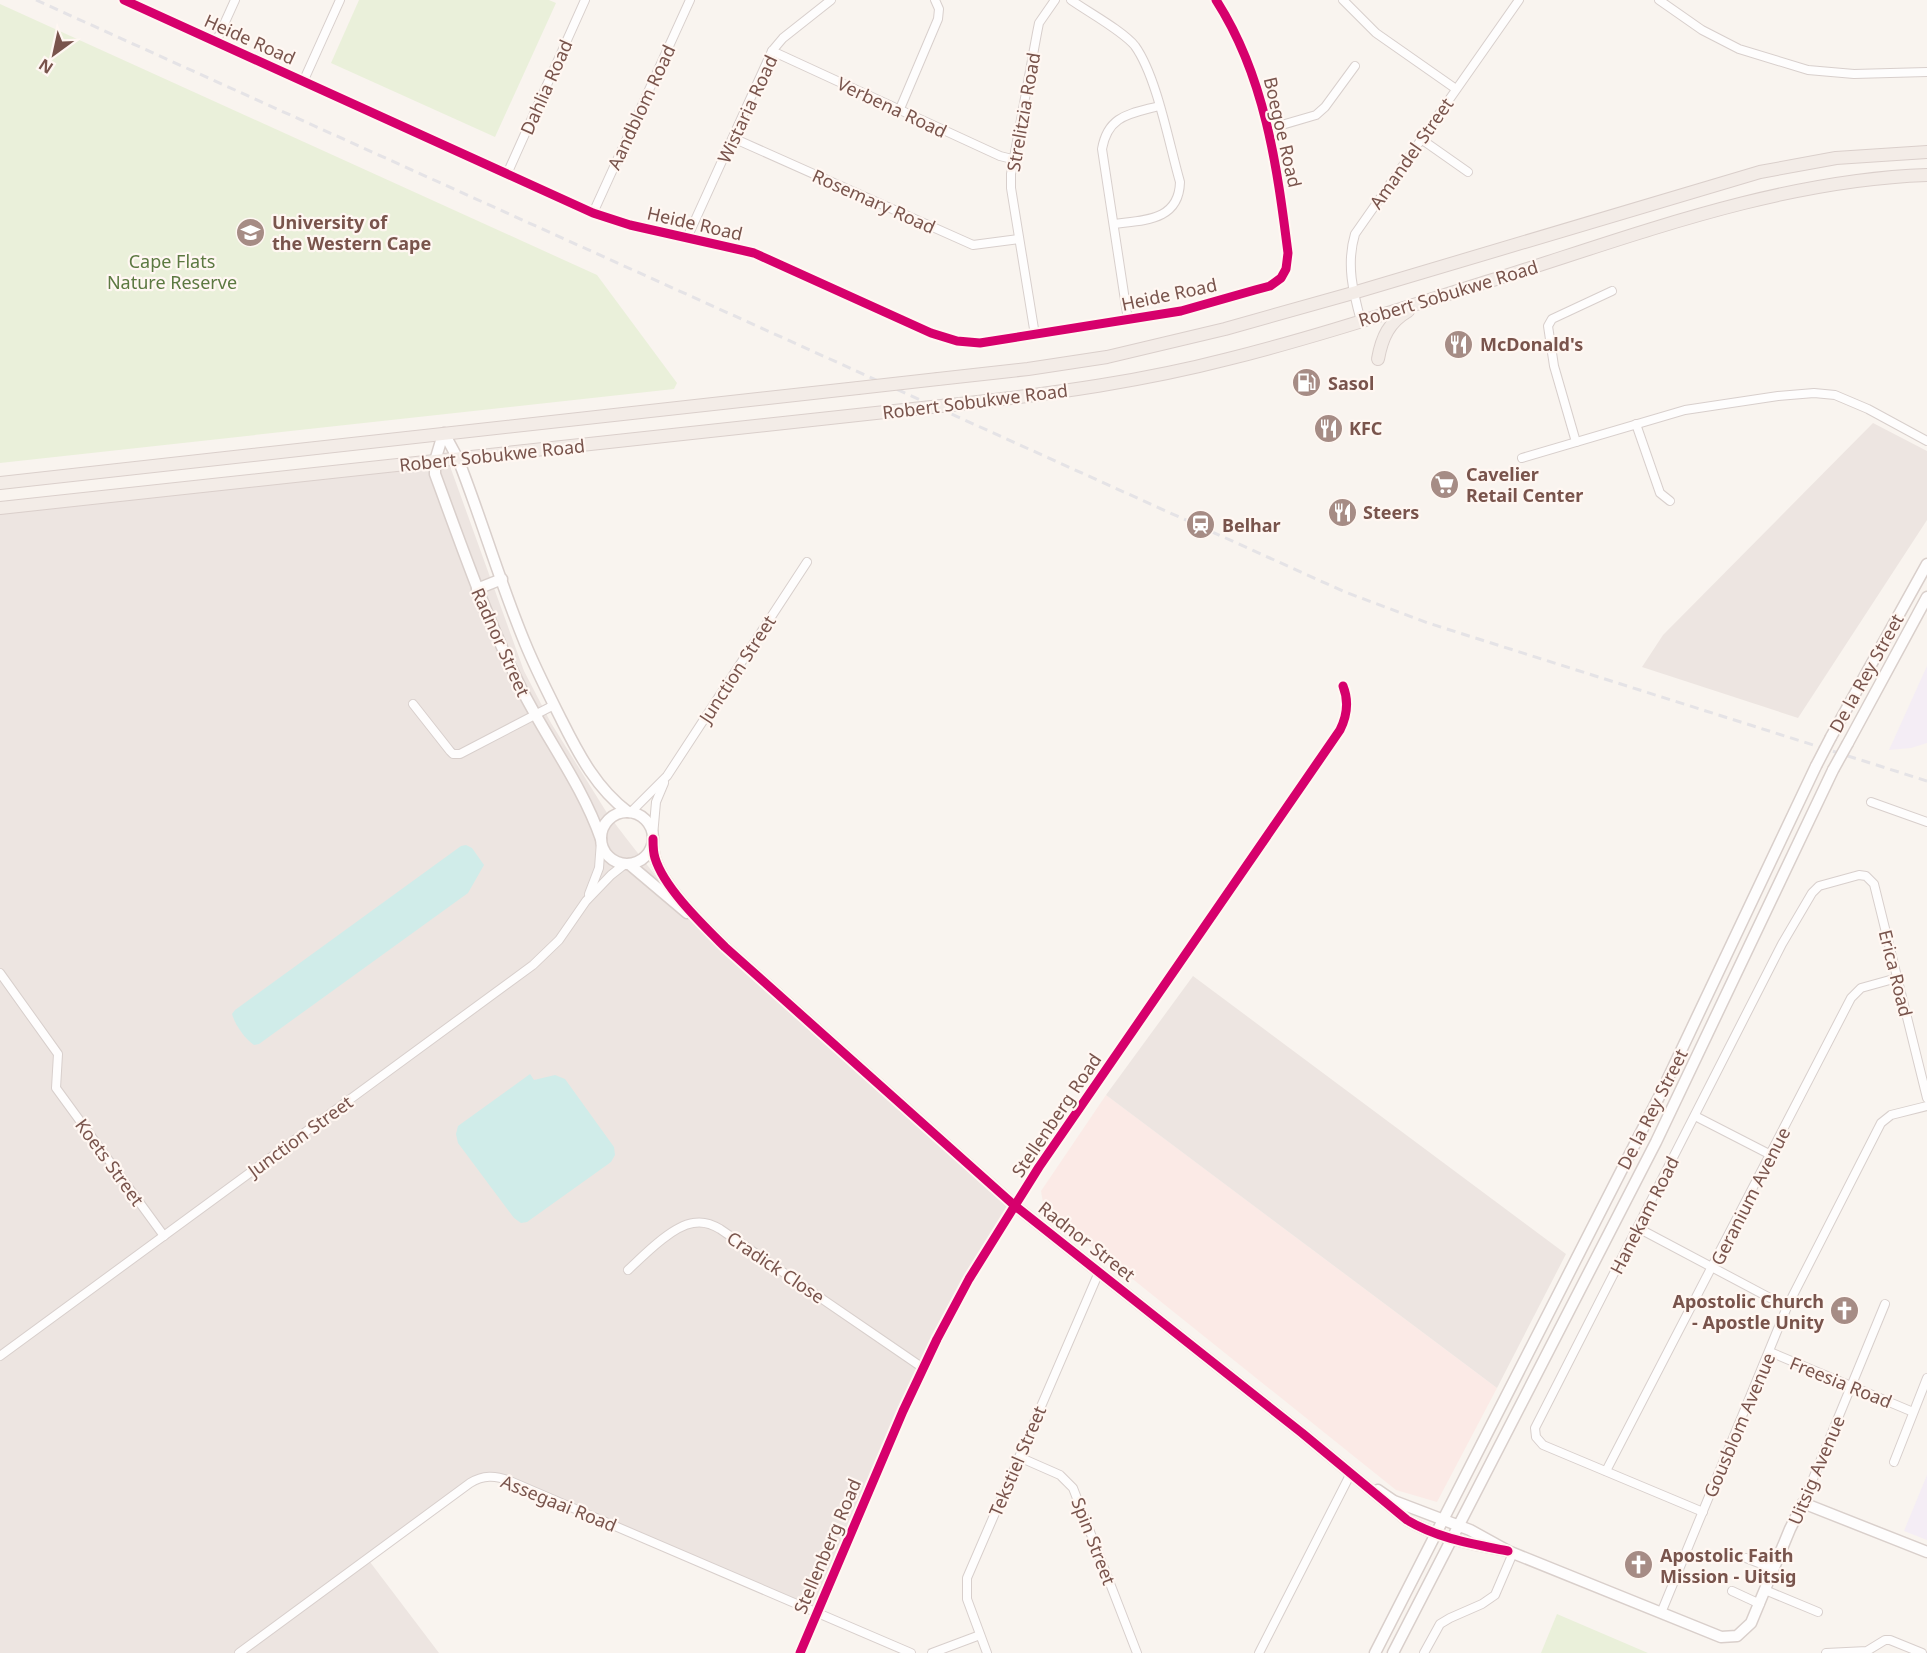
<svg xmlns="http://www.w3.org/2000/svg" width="1927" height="1653" viewBox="0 0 1927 1653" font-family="'Noto Sans',sans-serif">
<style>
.commercial{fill:#fbeae6}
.industrial{fill:#ede5e1}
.education{fill:#f4edf5}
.green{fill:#eaf0da}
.water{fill:#d0ece9}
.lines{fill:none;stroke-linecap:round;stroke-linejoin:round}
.street-casing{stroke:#d8cfcc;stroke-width:10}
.secondary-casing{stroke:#d9cfcb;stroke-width:13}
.primary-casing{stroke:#dacfcb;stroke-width:14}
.street{stroke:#fefdfd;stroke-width:8}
.secondary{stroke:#fefdfd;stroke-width:10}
.primary{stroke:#f3ece7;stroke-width:12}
.rail{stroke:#e5e3e6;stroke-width:3;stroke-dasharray:9 6;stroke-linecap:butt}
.secondary-bridge-casing{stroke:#d9cfcb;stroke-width:13;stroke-linecap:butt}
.primary-bridge-casing{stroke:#dacfcb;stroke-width:14;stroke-linecap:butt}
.secondary-bridge{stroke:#fefdfd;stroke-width:10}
.primary-bridge{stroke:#f3ece7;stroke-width:12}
.cycleway-casing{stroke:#fff7f2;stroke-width:13}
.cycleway{stroke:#d6006c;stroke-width:9}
.labels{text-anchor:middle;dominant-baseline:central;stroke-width:4.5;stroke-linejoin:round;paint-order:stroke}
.street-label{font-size:18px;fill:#79544c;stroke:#fff7f2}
.poi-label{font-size:18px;font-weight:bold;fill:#79544c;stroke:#fff7f2;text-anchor:start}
.park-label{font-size:18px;fill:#5c7941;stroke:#fff7f2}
</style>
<rect width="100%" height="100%" fill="#f9f4ef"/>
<polygon class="commercial" points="1106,1095 1497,1388 1437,1502 1396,1490 1044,1208 1041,1191"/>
<g class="industrial">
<polygon points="1873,423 1927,451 1927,520 1798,718 1642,667 1663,635"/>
<polygon points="450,460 451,469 524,671 551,723 607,813 626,838 655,875 701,924 1014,1203 936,1339 816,1611 505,1478 485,1476 367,1558 439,1653 0,1653 0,509"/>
<polygon points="1193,976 1566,1254 1497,1388 1106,1095"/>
</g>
<g class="education">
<polygon points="1927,666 1927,743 1911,748 1889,750"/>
<polygon points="1927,1475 1927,1540 1904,1531"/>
</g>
<g class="green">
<polygon points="359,0 549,0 556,3 495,137 331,63"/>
<polygon points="0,4 597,275 677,383 674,389 0,463"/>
<polygon points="1557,1614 1648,1653 1541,1653"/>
</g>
<g class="water">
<path d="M466,845L472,848L484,865L468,893L259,1044L254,1045C245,1039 235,1025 232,1014L235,1010L461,846Z"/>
<polygon points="530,1074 534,1080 555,1075 565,1079 614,1147 615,1155 611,1162 527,1222 521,1223 514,1218 458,1143 456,1134 458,1126"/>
</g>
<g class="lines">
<defs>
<g id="street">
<path d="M124,0L593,213L630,225L754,253L931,333L957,341L980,343L1181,311L1255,290L1270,286L1281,278L1286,269L1288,253C1277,166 1265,76 1216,0"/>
<path d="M1071,0C1088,12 1123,31 1135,46C1157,77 1169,144 1180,182C1179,221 1144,220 1114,224"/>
<polyline points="1343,0 1376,33 1456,89"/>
<polyline points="1659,0 1702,30 1739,49 1808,70 1854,74 1927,72"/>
<polyline points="216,42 235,0"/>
<polyline points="772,51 1000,156 1012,159"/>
<polyline points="303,82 340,0"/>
<polyline points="899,111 938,19 939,9 935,0"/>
<polyline points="1268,129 1316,115 1325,107 1355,66"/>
<polyline points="733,138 973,245 1019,239"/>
<polyline points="1421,139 1468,172"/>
<polyline points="507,174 585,0"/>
<polyline points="593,213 690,0"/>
<polyline points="687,238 772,51 783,38 831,0"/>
<path d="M1128,320L1102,149C1108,115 1130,114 1159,106"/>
<path d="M1361,321C1353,292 1346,264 1355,234L1519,0"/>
<polyline points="1035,335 1011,188 1011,174 1037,33 1039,23 1055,0"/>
<polyline points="1636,424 1660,493 1670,501"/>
<polyline points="1576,442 1554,366 1548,326 1552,319 1612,291"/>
<polyline points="1522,458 1685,410 1778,396 1814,393 1835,395 1868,409 1927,441"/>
<polyline points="413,704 450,751 453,754 460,754 554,705"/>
<polyline points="1871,802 1927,822"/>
<polyline points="630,813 667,776 807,562"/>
<polyline points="653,836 656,802 664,783"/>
<polyline points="589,894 599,868 601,841"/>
<polyline points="0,973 58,1054 56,1088 164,1236"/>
<polyline points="1695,1116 1771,1155"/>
<polyline points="1638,1228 1787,1307"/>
<path d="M628,1270C643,1256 672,1226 693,1223C703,1221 712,1224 720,1229L923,1368"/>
<polyline points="1770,1352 1913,1412"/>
<polyline points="0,1356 533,965 559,940 586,901 611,875 625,864"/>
<polyline points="1019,1457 1060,1475 1073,1488 1137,1653"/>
<polyline points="1894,1462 1927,1378"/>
<polyline points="1606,1471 1851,998 1861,988 1897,978"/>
<polyline points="1803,1503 1885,1304"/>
<polyline points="1703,1512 1543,1445 1536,1437 1535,1428 1782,944 1812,893 1819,886 1859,875 1866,876 1874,884 1927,1098"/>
<polyline points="1746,1558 1774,1569"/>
<polyline points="1765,1590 1818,1612"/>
<polyline points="1732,1591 1760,1604"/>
<polyline points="1661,1613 1787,1307 1881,1123 1891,1115 1927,1106"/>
<path d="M239,1653L470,1483C483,1475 495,1475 510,1481L911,1653"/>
<path d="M800,1653L903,1411L937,1339L969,1279L1039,1167L1340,730C1347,716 1349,701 1343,686"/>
<polyline points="932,1653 980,1635"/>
<polyline points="987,1653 967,1599 967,1578 1099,1272"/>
<polyline points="1259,1653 1351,1473"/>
<polyline points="1424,1653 1440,1624 1450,1618 1482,1604 1495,1595 1513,1553"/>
<polyline points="1826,1653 1867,1651 1885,1640 1890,1640 1922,1653"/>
</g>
<g id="secondary">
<path d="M444,433L458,459C482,520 500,583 525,643C536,670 549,695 562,721C579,755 597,789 628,812"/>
<path d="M443,434L435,461V474C462,547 487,620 522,690C548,741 582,785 601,839"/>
<polyline points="477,589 502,579"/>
<polyline points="1831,737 1927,564"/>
<polyline points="1848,743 1927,597"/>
<circle cx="627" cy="838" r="26"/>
<path d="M653,839C653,845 653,852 655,858C664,888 703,925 725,947L1014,1205L1302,1433L1407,1520C1439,1539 1473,1544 1508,1551"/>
<polyline points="629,864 687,913"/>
<polyline points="1378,1490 1394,1501 1470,1530 1508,1551 1721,1637 1737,1636 1751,1623 1790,1529 1803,1503 1927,1552"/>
<polyline points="1375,1653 1661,1093 1816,766"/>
<polyline points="1393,1653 1656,1142 1833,770"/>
</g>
<g id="primary">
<path d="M1378,359C1382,337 1389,322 1408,311"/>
<polyline points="938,379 1028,369 1107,357 1225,329 1353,293 1760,172 1836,158 1927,152"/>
<path d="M969,403C1057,393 1143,381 1228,359C1320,336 1409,306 1499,278C1638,234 1780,180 1927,175"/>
<polyline points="0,483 858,388"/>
<polyline points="0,508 885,412"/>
</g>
</defs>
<use href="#street" class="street-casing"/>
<use href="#secondary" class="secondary-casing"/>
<use href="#primary" class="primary-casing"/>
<use href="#street" class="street"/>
<use href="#secondary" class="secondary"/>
<use href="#primary" class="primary"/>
<polyline class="rail" points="36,0 1345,592 1428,623 1927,781"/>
<defs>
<g id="secondary-bridge">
<polyline points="1816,766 1831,737"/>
<polyline points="1833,770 1848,743"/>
</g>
<g id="primary-bridge">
<polyline points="858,388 938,379"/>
<polyline points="885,412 969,403"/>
</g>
</defs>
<use href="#secondary-bridge" class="secondary-bridge-casing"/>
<use href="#primary-bridge" class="primary-bridge-casing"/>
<use href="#secondary-bridge" class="secondary-bridge"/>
<use href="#primary-bridge" class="primary-bridge"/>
<defs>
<g id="cycleway">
<path d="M124,0L593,213L630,225L754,253L931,333L957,341L980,343L1181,311L1255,290L1270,286L1281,278L1286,269L1288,253C1277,166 1265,76 1216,0"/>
<path d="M653,839C653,845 653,852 655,858C664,888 703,925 725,947L1014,1205L1302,1433L1407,1520C1439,1539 1473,1544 1508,1551"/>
<path d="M800,1653L903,1411L937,1339L969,1279L1039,1167L1340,730C1347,716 1349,701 1343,686"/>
</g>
</defs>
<use href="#cycleway" class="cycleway-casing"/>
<use href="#cycleway" class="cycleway"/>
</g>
<defs>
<symbol id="university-disc" viewBox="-11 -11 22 22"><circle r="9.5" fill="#a68c85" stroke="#fff7f2"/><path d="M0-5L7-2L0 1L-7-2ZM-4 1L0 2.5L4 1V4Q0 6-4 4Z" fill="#fff"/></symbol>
<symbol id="restaurant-disc" viewBox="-11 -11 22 22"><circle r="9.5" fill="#a68c85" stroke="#fff7f2"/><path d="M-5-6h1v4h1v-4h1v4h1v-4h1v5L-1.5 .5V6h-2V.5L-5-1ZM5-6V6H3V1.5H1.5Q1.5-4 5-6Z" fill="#fff"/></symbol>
<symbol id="fuel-disc" viewBox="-11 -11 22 22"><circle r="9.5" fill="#a68c85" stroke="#fff7f2"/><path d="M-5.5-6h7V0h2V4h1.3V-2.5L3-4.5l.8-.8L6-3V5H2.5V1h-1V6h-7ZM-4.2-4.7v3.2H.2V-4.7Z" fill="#fff"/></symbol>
<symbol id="supermarket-disc" viewBox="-11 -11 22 22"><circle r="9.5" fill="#a68c85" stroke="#fff7f2"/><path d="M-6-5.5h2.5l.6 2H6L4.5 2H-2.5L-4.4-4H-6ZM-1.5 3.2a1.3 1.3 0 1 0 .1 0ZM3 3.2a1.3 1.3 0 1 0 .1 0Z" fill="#fff"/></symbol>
<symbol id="station-disc" viewBox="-11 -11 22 22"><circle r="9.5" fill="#a68c85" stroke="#fff7f2"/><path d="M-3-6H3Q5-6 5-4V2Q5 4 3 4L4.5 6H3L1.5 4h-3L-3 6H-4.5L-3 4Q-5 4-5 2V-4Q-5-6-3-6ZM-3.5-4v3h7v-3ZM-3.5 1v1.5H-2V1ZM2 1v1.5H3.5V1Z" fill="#fff"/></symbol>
<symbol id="church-disc" viewBox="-11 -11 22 22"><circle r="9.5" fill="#a68c85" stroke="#fff7f2"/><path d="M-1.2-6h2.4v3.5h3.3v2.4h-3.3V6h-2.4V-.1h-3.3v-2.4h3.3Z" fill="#fff"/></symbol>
</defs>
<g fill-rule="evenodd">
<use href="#university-disc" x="234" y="216" width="33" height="33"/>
<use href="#restaurant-disc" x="1442" y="328" width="33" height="33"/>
<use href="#fuel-disc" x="1290" y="366" width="33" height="33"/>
<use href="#restaurant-disc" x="1312" y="412" width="33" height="33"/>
<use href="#supermarket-disc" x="1428" y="468" width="33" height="33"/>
<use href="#restaurant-disc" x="1326" y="496" width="33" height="33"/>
<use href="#station-disc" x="1184" y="508" width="33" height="33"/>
<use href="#church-disc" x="1828" y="1294" width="33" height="33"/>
<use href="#church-disc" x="1622" y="1548" width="33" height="33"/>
</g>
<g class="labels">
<g class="street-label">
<text transform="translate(250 39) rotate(24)">Heide Road</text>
<text transform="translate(546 87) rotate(-66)">Dahlia Road</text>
<text transform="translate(641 107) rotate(-65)">Aandblom Road</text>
<text transform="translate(892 107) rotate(25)">Verbena Road</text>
<text transform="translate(747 109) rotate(-65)">Wistaria Road</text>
<text transform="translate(1023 112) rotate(-80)">Strelitzia Road</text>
<text transform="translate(1283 132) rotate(77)">Boegoe Road</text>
<text transform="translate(1411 153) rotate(-55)">Amandel Street</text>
<text transform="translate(874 201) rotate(24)">Rosemary Road</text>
<text transform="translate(695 223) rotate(13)">Heide Road</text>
<text transform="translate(1448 293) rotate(-17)">Robert Sobukwe Road</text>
<text transform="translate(1169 294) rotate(-12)">Heide Road</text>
<text transform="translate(975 401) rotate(-7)">Robert Sobukwe Road</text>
<text transform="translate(492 455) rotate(-6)">Robert Sobukwe Road</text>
<text transform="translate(501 642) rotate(66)">Radnor Street</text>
<text transform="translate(737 669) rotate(-57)">Junction Street</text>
<text transform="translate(1866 673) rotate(-61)">De la Rey Street</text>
<text transform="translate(1896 973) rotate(76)">Erica Road</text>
<text transform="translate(1652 1109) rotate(-63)">De la Rey Street</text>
<text transform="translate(1056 1115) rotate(-56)">Stellenberg Road</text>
<text transform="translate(300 1136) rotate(-36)">Junction Street</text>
<text transform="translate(110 1162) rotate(54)">Koets Street</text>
<text transform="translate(1750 1196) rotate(-63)">Geranium Avenue</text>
<text transform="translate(1644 1215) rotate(-63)">Hanekam Road</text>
<text transform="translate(1087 1241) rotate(38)">Radnor Street</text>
<text transform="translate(776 1267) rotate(34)">Cradick Close</text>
<text transform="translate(1841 1382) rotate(22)">Freesia Road</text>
<text transform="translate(1739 1425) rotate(-67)">Gousblom Avenue</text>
<text transform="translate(1017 1461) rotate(-67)">Tekstiel Street</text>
<text transform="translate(1816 1470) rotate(-67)">Uitsig Avenue</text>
<text transform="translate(559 1503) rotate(22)">Assegaai Road</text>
<text transform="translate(1094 1541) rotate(69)">Spin Street</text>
<text transform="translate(827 1546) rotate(-67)">Stellenberg Road</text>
</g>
<g class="poi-label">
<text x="272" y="222">University of<tspan x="272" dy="21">the Western Cape</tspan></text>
<text x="1480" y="344">McDonald's</text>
<text x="1328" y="383">Sasol</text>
<text x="1349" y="428">KFC</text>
<text x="1466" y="474">Cavelier<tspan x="1466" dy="21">Retail Center</tspan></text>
<text x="1363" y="512">Steers</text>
<text x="1222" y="525">Belhar</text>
<text x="1824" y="1301" text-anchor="end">Apostolic Church<tspan x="1824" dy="21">- Apostle Unity</tspan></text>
<text x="1660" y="1555">Apostolic Faith<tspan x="1660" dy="21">Mission - Uitsig</tspan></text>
</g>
<g class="park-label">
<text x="172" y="261">Cape Flats<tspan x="172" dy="21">Nature Reserve</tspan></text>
</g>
</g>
<g transform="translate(54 54) rotate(213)" stroke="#fff7f2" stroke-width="4.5" paint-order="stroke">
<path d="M0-4.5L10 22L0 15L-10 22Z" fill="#79544c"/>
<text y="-9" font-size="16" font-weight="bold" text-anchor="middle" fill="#79544c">N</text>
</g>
</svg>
